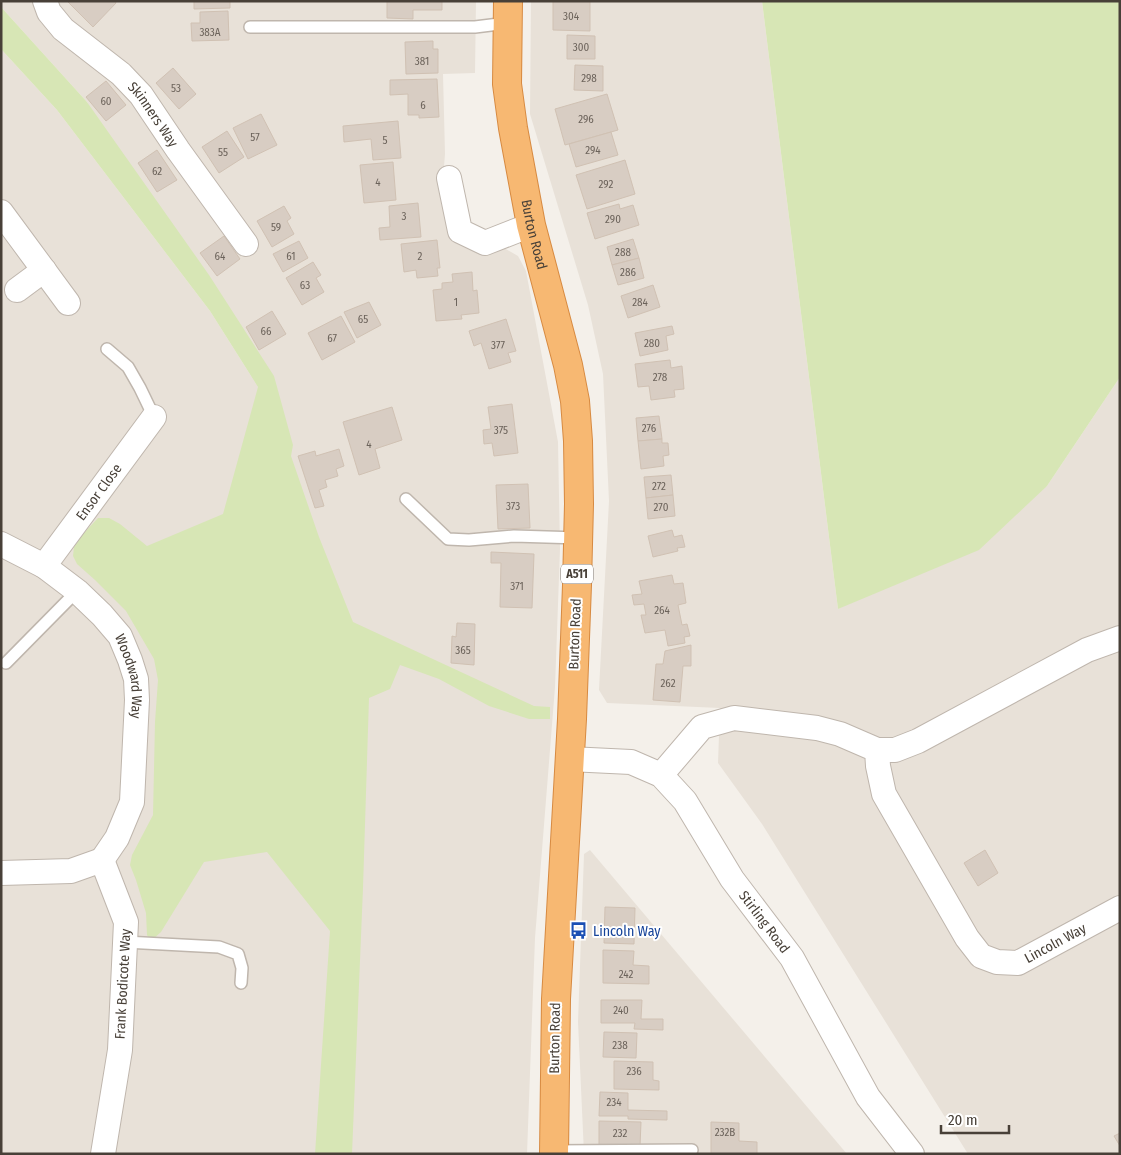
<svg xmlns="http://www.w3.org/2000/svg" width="1121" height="1155" viewBox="0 0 1121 1155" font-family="'Fira Sans Condensed',sans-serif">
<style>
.residential{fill:#e8e1d8}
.green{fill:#d7e6b5}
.building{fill:#d8cdc3;stroke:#d0c1b3}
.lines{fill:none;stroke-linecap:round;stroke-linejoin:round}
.lane-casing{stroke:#bfb6ad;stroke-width:14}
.street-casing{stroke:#bfb6ad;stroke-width:26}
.highway-casing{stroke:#d78a41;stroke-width:30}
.lane{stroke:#fff;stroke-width:11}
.street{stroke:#fff;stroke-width:24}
.highway{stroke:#f7b872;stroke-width:28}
.labels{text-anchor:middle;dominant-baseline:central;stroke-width:4;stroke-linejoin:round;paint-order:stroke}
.number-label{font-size:11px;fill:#6c635b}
.shield{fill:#fff;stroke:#7f7974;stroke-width:1}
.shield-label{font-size:12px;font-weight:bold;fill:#484038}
.street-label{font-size:14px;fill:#484038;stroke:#fff}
.transit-label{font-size:14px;fill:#164399;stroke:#fff;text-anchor:start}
</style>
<rect width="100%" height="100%" fill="#f4f0ea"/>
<g class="residential">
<polygon points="1,1 476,1 475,73 443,74 445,154 441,203 448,226 504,248 518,256 526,271 558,442 560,549 555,687 535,938 527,1154 1,1154 1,49 57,110 210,311 258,387 87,102 1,7"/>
<polygon points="531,1 762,1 838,609 1047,486 1120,377 1120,1154 968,1154 762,824 718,763 720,708 607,703 599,690 609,501 603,374 588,305 530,114"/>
<polygon points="590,850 847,1154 584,1154 578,1022 584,854"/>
</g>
<g class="green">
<polygon points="762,1 1120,1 1120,377 1047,486 979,550 838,609"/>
<polygon points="1,7 87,102 209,275 274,376 293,445 291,456 319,537 353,622 534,706 550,707 550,719 529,719 489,706 439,679 400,665 390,689 369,698 363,888 352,1154 315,1154 330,931 267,852 204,862 161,932 151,941 147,935 146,913 136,880 130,865 132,855 153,815 155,722 158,680 154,659 126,611 95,580 77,564 73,556 74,547 83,534 98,518 109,518 120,524 147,546 223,514 258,387 210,311 57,110 1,49"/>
</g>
<g class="building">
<polygon points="69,1 115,1 116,3 93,27 68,2"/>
<polygon points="194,1 230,1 230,8 194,9"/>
<polygon points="387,1 442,1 442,10 413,10 413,19 387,18"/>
<polygon points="553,1 590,1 590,31 553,30"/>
<polygon points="228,11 229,40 192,41 191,23 200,23 200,12"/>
<polygon points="567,35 595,36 595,59 567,59"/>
<polygon points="433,41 433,49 438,49 438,73 406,74 405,42"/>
<polygon points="575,65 603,66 603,91 574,90"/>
<polygon points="173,68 196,94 179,109 156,83"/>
<polygon points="437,79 439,117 419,118 419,115 408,115 408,94 390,95 390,80"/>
<polygon points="106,81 126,105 106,121 86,97"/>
<polygon points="607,94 618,130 565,145 555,109"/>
<polygon points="261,114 277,145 248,159 233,128"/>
<polygon points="398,121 401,158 373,160 371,139 344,142 343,126"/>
<polygon points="227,131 244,157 219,173 202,147"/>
<polygon points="611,132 618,155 576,167 569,144"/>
<polygon points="157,150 177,180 157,192 138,163"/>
<polygon points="625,160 635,194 587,209 576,175"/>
<polygon points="393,162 396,200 364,203 360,165"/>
<polygon points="418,203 421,237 380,240 379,228 390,227 389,206"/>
<polygon points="619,204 620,209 633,205 639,225 595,239 587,213"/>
<polygon points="284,206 291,218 287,221 294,234 272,247 257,221"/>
<polygon points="224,236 240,259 217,276 200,253"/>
<polygon points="633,239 639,258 612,265 607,247"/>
<polygon points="437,240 440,268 437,268 438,276 417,278 416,270 404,272 401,244"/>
<polygon points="299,241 308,258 283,272 273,254"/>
<polygon points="639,258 644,278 618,285 612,265"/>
<polygon points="313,262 321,275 316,278 324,292 302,305 286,278"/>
<polygon points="472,272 473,291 477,290 479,313 461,315 462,319 436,321 433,290 442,289 442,283 453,282 452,274"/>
<polygon points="653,285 660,307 628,318 621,296"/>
<polygon points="369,302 381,325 357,338 344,312"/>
<polygon points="272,311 286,334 259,350 246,327"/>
<polygon points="341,316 355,342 322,360 308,333"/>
<polygon points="506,319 516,351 508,353 511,362 489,369 481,343 474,346 469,331"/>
<polygon points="672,326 674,334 666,336 668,350 640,356 635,333"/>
<polygon points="670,360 671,368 682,366 684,389 674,390 675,397 651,400 649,386 638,387 635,364"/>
<polygon points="512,404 518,453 494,456 492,443 484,444 483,430 491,429 488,407"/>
<polygon points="392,407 402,440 375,449 380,468 359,475 343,422"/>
<polygon points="659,416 662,439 638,441 636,418"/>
<polygon points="662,439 662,443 668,443 669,455 663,456 664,466 641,469 638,441"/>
<polygon points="339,449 344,466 336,469 338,476 325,480 327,487 319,490 324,506 315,508 298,456 315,451 316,456"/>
<polygon points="671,475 673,495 646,498 644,477"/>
<polygon points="528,484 530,528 498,529 496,485"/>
<polygon points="673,495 675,516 648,519 646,498"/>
<polygon points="672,530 674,537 682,535 685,547 677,548 678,551 653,557 648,536"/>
<polygon points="491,552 534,554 532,608 500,607 501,563 491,563"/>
<polygon points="672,575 674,584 683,583 686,603 678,605 682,625 687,624 690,636 684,637 685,643 668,646 665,630 645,633 641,615 646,615 644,604 634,605 632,595 642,594 639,581"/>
<polygon points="457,623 475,624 474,665 451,663 452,636 456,637"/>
<polygon points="691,645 691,666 683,666 680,702 653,700 656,664 663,664 665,651"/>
<polygon points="985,850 998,873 978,886 964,863"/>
<polygon points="605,907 635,908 634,944 604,943"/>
<polygon points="603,950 634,951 633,965 649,966 649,984 603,983"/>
<polygon points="601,1000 642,1000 641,1019 663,1019 663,1030 634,1029 635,1023 601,1023"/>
<polygon points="604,1032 637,1033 636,1058 603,1057"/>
<polygon points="614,1061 653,1062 653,1080 659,1081 659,1090 614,1089"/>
<polygon points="600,1092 628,1093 628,1110 667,1111 667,1120 628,1119 628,1116 599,1116"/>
<polygon points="599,1121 641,1122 640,1146 599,1145"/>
<polygon points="711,1122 739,1123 739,1141 757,1142 757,1154 711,1154"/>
<polygon points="1120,1133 1120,1146 1114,1136"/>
</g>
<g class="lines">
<defs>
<g id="lane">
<polyline points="250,27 475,27 507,23"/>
<polyline points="107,349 128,367 140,388 154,417"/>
<polyline points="406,499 448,539 469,540 514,536 579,538"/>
<polyline points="6,663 77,591"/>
<polyline points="125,942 219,947 238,954 242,968 241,983"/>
<polyline points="554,1151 692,1150"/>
</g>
<g id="street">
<path id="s1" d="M45,1L49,12L63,29L121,74L141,95L178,150L246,244"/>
<polyline points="449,178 460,231 485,243 531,225"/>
<polyline points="1,212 68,303"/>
<polyline points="17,290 44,270"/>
<path id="s2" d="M1,544L44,566L77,591L102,615L120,636L130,660L136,679L137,700L132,802L117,838L102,860"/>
<path id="s3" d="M44,566L154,417"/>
<polyline points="877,750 895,750 918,741 1087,650 1120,638"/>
<path id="s4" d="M569,759L631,762L661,775L685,801L732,879L792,958L868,1097L912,1154"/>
<path id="s5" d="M661,775L702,727L734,718L817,728L840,734L877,750L878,766L884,794L967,938L981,956L997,962L1018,963L1120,908"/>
<polyline points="102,860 126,922 120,1050 103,1154"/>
<polyline points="1,873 71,871 102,860"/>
</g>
<g id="highway">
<path id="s6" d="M508,1L507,84L513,128L531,225L568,365L575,401L578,441L579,504L577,585L572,719L556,999L554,1154"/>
</g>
</defs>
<use href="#lane" class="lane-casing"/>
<use href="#street" class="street-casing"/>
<use href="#highway" class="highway-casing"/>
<use href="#lane" class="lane"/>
<use href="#street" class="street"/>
<use href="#highway" class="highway"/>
</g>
<defs>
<symbol id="bus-bare" viewBox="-9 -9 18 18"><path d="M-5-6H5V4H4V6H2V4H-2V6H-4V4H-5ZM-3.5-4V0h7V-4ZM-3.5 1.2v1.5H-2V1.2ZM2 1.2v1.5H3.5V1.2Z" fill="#1a4fb4" stroke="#fff" stroke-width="2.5" paint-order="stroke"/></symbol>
</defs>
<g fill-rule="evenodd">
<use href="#bus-bare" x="566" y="918" width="25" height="25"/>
</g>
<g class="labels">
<g class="number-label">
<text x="571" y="16">304</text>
<text x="210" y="32">383A</text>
<text x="581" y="47">300</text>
<text x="422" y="61">381</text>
<text x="589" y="78">298</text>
<text x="176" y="88">53</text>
<text x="106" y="101">60</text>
<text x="423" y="105">6</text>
<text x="586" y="119">296</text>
<text x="255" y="137">57</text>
<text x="385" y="140">5</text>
<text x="593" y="150">294</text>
<text x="223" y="152">55</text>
<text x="157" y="171">62</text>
<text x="378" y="182">4</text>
<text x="606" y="184">292</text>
<text x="404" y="216">3</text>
<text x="613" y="219">290</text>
<text x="276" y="227">59</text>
<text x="623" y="252">288</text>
<text x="220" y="256">64</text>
<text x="291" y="256">61</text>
<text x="420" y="256">2</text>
<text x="628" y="272">286</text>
<text x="305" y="285">63</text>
<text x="456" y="302">1</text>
<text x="640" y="302">284</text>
<text x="363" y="319">65</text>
<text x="266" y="331">66</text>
<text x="332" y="338">67</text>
<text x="652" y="343">280</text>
<text x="498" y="345">377</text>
<text x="660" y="377">278</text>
<text x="649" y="428">276</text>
<text x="501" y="430">375</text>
<text x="369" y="444">4</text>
<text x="659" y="486">272</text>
<text x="513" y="506">373</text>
<text x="661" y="507">270</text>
<text x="517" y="586">371</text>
<text x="662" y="610">264</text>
<text x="463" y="650">365</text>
<text x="668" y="683">262</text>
<text x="626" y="974">242</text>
<text x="621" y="1010">240</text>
<text x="620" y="1045">238</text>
<text x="634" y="1071">236</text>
<text x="614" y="1102">234</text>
<text x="725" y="1132">232B</text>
<text x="620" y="1133">232</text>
</g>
<rect class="shield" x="561" y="564.5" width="32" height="19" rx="4"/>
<g class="shield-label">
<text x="577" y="574">A511</text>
</g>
<g class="street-label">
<text stroke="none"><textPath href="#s1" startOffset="159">Skinners Way</textPath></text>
<text stroke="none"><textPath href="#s6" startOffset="236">Burton Road</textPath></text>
<text stroke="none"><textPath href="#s3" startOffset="92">Ensor Close</textPath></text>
<text transform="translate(575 634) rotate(-88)">Burton Road</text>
<text stroke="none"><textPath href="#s2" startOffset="194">Woodward Way</textPath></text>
<text stroke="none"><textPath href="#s4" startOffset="275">Stirling Road</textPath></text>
<text stroke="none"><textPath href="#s5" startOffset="558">Lincoln Way</textPath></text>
<text transform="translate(123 984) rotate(-87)">Frank Bodicote Way</text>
<text transform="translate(555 1038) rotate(-89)">Burton Road</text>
</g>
<g class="transit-label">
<text x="593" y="931">Lincoln Way</text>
</g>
</g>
<rect width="1121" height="1155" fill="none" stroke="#484038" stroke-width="5"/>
<path d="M941 1125v8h68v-8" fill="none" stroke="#484038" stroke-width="2.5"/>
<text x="948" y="1125" font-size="15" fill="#484038" stroke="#ffffff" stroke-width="4" paint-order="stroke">20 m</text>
</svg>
